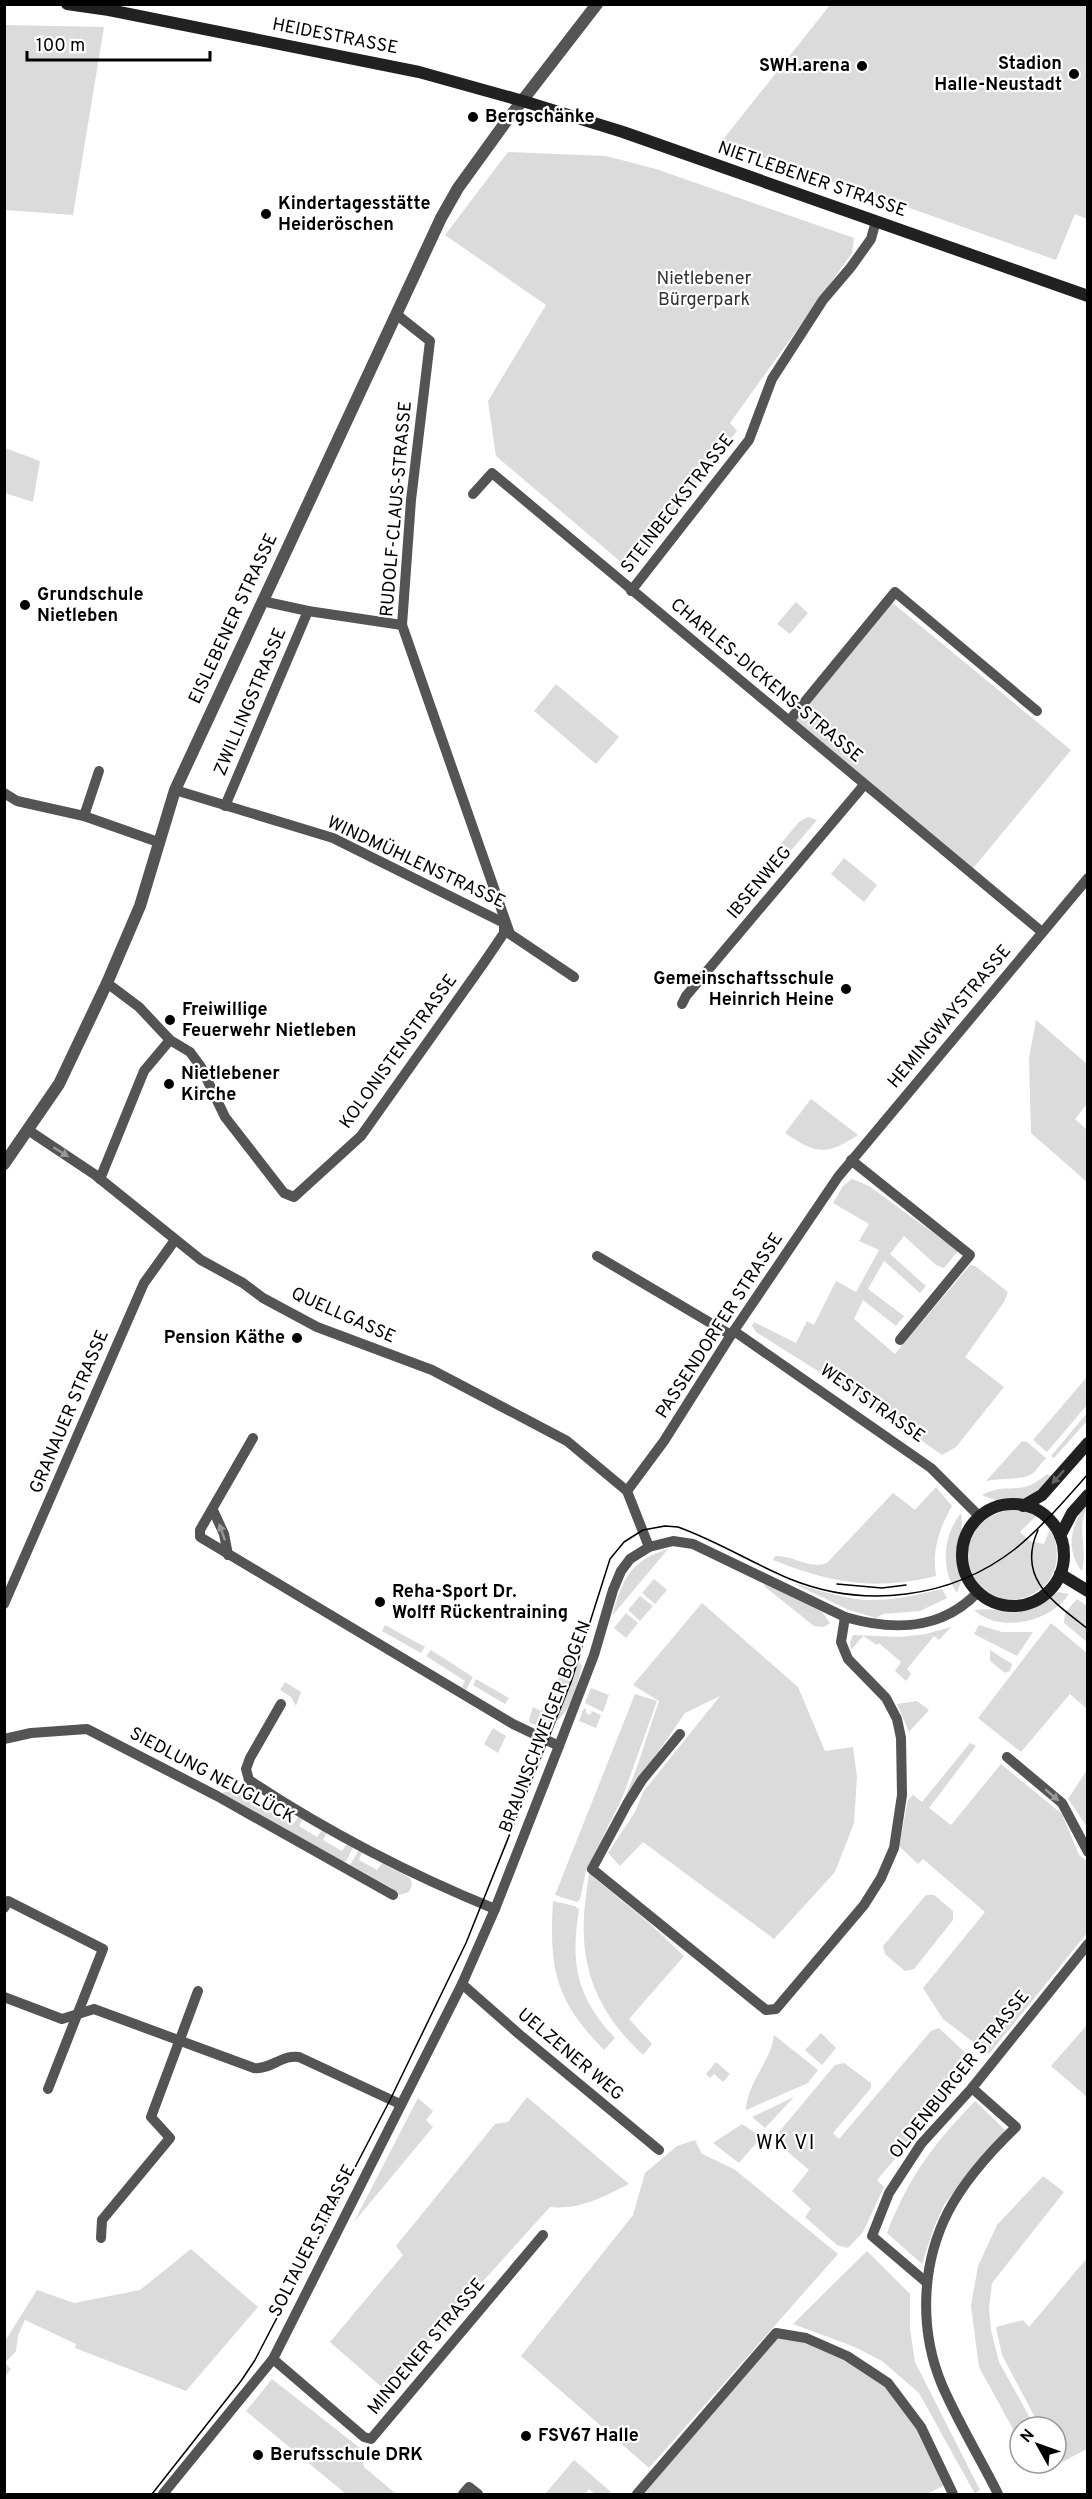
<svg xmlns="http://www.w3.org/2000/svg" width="1092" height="2499" viewBox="0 0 1092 2499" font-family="Overpass,sans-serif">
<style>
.green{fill:#dbdbdb}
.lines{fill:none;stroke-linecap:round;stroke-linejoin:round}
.minor{stroke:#545454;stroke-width:10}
.tertiary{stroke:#545454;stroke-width:12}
.secondary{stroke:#212121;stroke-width:12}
.tram{stroke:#000;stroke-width:1.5}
.oneway{fill:#989898}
.oneway2{fill:#646464}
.poi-dot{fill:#000;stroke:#fff;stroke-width:2}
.labels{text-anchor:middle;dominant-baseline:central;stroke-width:4.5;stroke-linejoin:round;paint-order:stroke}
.street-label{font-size:18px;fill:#000;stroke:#fff}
.poi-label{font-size:18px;font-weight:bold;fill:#000;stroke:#fff;text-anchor:start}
.park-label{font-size:18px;fill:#323232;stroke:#fff}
.neighbourhood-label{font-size:20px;letter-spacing:1.5px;fill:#000;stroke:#fff}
</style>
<rect width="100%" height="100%" fill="#fff"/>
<g class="green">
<polygon points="830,5 1087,5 1087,219 1075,214 1056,260 904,206 895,205 721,142"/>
<polygon points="5,25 104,27 73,215 5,210"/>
<polygon points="508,152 606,156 656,169 854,238 852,253 730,423 737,431 628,568 496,456 488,401 546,305 445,235"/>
<polygon points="5,448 40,461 33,502 5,493"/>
<polygon points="889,600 1071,750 970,872 789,721"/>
<polygon points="796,602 808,613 790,634 777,624"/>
<polygon points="556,684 619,737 596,764 534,711"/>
<polygon points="808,817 817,820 771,874 762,866 799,822"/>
<polygon points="844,858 877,885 864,902 831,874"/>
<polygon points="1036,1020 1087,1064 1087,1104 1075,1119 1087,1130 1087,1182 1031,1133 1029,1058"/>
<path d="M811,1099L858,1135C826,1156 816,1154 785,1133Z"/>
<polygon points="852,1179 869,1186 958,1251 944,1268 936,1265 904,1236 890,1254 926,1286 920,1293 884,1261 868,1289 904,1316 896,1326 863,1300 854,1319 895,1354 970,1265 975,1266 1008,1292 1004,1302 965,1357 1004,1387 956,1447 942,1455 867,1402 756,1332 752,1326 754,1322 796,1343 807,1321 814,1325 836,1281 856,1292 879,1250 859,1241 869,1224 833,1203 843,1186"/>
<polygon points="1087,1377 1087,1405 1047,1452 1033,1440"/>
<polygon points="1087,1413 1087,1421 1054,1458 1051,1456"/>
<path d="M1022,1441L1027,1442L1046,1458C1041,1463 1037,1470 1032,1474C1023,1480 998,1478 986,1481Z"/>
<path d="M1047,1474L1053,1477C1048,1482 1044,1488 1039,1492C1025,1502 997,1504 982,1495C1007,1481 1021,1498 1047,1474Z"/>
<path d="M936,1487L952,1506C939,1529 932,1550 936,1576C875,1591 830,1583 773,1560L775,1556C794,1555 809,1570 827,1563L893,1493L915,1510Z"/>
<path d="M1085,1505L1087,1508C1076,1528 1088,1549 1082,1571C1065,1551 1071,1525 1085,1505Z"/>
<path d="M1010,1510L1025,1511L1036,1516L1020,1532L1030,1541L1044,1544L1050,1529C1058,1544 1060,1561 1051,1577C1046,1586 1039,1591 1030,1595C973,1624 935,1523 1010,1510Z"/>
<path d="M961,1513L962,1523L958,1559L961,1582L957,1593C940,1568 943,1536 961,1513Z"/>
<path d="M668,1549L612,1616C623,1579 629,1561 668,1549Z"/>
<polygon points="654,1579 667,1590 655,1604 642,1593"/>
<path d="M792,1583C816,1589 840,1598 865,1600C891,1601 917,1595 942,1589L947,1598L920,1611L883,1614L876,1618L849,1610Z"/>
<polygon points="765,1584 822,1612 830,1623 824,1627 814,1626 764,1586"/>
<path d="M1058,1592L1069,1594C1051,1622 1000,1634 974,1610C992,1607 1011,1614 1028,1609C1039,1606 1047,1596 1058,1592Z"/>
<polygon points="640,1596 653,1606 640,1621 628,1610"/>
<polygon points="1077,1599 1087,1606 1087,1642 1064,1623 1065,1613"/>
<path d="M702,1603L798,1687L825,1751L853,1747L857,1777L854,1823L835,1872L774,1939L643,1842L620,1866L608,1853L635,1812L643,1792L720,1696L685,1713L628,1796L593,1877L649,1923L684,1956L629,2019L652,2044L643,2055C594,2009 577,1962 586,1896C588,1882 589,1869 594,1856C603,1835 617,1816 626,1795C639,1765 648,1732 659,1701L633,1685Z"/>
<polygon points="626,1613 638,1623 626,1638 614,1628"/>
<polygon points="1051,1623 1087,1653 1087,1709 1070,1694 1021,1752 978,1718"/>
<polygon points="385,1625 425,1647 421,1653 382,1631"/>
<polygon points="979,1625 1002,1632 1033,1632 1017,1656 974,1634"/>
<polygon points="951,1627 939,1640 934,1636 907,1669 911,1674 906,1681 895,1671 901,1662 879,1643 877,1645 863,1636 851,1650 850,1642 853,1635 901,1637 926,1634"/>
<polygon points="431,1650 473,1677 466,1690 462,1687 465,1681 426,1656"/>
<polygon points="990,1650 1012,1664 1010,1671 1005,1673 990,1661"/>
<path d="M566,1652L582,1665C577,1691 564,1738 530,1723L529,1720L533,1707L541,1711L567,1663L560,1658Z"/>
<polygon points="476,1679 509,1698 505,1704 473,1685"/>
<polygon points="285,1682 301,1692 296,1706 291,1697 280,1690"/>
<polygon points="591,1688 609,1695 603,1712 585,1703"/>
<polygon points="635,1694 657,1701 623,1796 586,1871 580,1899 577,1902 555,1895"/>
<polygon points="917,1701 929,1710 909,1732 897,1704"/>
<polygon points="584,1708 586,1709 586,1713 590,1715 592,1711 601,1715 596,1728 579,1721"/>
<polygon points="493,1728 506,1736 498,1753 484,1744"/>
<polygon points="970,1743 976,1746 929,1808 951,1825 1001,1764 1062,1814 1079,1855 1087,1861 1087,1933 989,2054 943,2019 923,1988 985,1912 923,1859 918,1864 899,1846 908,1800 913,1795 922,1802"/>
<polygon points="1087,1770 1087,1827 1068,1799"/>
<polygon points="249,1785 256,1790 251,1798 270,1810 275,1802 279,1805 275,1813 294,1823 299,1816 303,1819 299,1826 317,1837 322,1830 327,1833 323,1840 342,1851 347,1844 353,1847 347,1860 344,1862 222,1793"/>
<polygon points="359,1850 362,1852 359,1860 377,1870 382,1863 410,1878 412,1884 409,1892 399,1895 393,1892 392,1888 350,1865"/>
<polygon points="926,1895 934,1895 953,1911 953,1920 914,1969 905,1971 885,1954 883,1946"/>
<path d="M553,1901L575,1906L579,1910C570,1965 577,1997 615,2038L604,2050C555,2000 549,1969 553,1901Z"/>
<polygon points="1087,2025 1087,2097 1051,2066"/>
<polygon points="939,2028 973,2060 973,2066 877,2180 884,2187 863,2232 848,2248 837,2245 805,2217 811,2209 792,2191 809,2170 773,2139 835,2065 844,2063 871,2083 871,2088 833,2133 839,2139 931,2031"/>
<polygon points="821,2033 836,2048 822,2065 805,2050"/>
<path d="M774,2035L818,2070L808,2083L746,2110C747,2082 771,2062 774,2035Z"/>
<polygon points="716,2062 730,2074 723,2082 714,2074 710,2078 706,2074"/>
<path d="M527,2097L629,2184C603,2197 580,2210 550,2207L385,2390L330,2342L403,2255L396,2246L495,2124L508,2122Z"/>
<polygon points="794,2097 765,2128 752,2117"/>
<polygon points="418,2098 433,2111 426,2120 433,2127 354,2222"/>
<path d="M975,2101L1005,2130L945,2203L934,2227L922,2264L887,2233C909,2176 933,2145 975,2101Z"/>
<polygon points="742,2124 757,2134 758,2141 739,2163 713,2143"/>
<polygon points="695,2140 702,2154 734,2169 838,2254 649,2468 521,2356 633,2215 645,2173 677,2146"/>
<polygon points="1043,2176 1064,2192 992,2283 989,2308 991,2330 999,2362 1035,2427 1020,2427 1020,2442 979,2367 971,2306 978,2266 997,2225"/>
<polygon points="191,2249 258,2307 186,2391 75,2348 76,2344 25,2320 18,2335 16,2351 5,2363 11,2369 5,2377 5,2341 37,2290 74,2303 140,2290"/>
<polygon points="867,2251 910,2294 910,2329 915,2362 980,2490 975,2494 919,2393 882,2361 855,2347 793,2324"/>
<polygon points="1087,2258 1087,2449 1049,2469 1050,2463 1056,2463 1056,2427 1040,2427 1002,2355 996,2327 1023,2320 1029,2327"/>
<polygon points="776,2333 806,2338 889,2384 921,2427 947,2484 927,2494 637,2494"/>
<polygon points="272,2379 360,2448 364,2467 396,2494 346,2494 246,2411"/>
<polygon points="574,2460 611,2492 609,2494 595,2494 589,2489 585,2494 545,2494"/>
</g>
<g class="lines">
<g class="minor">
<polyline points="396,314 430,341 411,500 402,625 510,934 574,977"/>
<polyline points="473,494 492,473 1042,932"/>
<polyline points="631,591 749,440 772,379 823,300 851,267 871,239 876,221"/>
<polyline points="262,601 308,611 402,625"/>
<polyline points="789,721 895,592 1037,711"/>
<polyline points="175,790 333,838 504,923"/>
<polyline points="4,793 17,801 84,816 158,842"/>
<polyline points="225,806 308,611"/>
<polyline points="84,816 99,771"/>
<polyline points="107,983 139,1007 170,1040 190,1052 201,1067 225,1117 284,1193 294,1197 361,1136 483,964 504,933 504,923"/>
<polyline points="682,1004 686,996 864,785"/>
<polyline points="28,1130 94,1174 201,1260 243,1283 263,1298 317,1327 432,1370 567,1441 627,1491 649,1547"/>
<polyline points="851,1160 970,1255 900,1340"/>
<polyline points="100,1179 144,1071 170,1040"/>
<polyline points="597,1256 731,1335"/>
<polyline points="734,1331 931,1468 980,1517"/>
<polyline points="253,1438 200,1530 200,1537 513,1724 559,1746"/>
<polyline points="627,1491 664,1441 731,1335 838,1177 1088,878"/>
<polyline points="213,1510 224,1534 228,1555"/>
<polyline points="4,1604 144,1283 175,1240"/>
<path d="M281,1704L250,1758L246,1769L249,1780C326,1831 409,1874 495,1909"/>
<polyline points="680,1734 642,1780 627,1804 592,1869 766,2010 776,2009 864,1905 881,1878 894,1848 902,1795 901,1738 897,1719 886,1698 848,1659 841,1642 845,1617"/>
<polyline points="4,1739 31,1733 87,1729 217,1796 393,1895"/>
<polyline points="1007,1757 1062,1803 1088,1852"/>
<polyline points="4,1908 8,1901 103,1949 48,2089"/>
<polyline points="462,1984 520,2035 659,2150"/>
<path d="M4,1997L62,2019L94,2009L254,2068C270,2070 283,2054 299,2057L400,2104"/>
<path d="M972,2088L1016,2127C991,2151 964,2181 948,2212C921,2265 919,2330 942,2385C958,2422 980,2458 998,2494"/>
<polyline points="101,2238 102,2220 170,2138 151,2117 198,1991"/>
<polyline points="926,2282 872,2236 889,2193 921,2144 972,2088 1088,1944"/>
<polyline points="273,2359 364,2437 371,2439 543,2235"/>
<path d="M163,2494L273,2359L462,1984L495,1909L559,1746L594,1655L613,1590L621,1571L630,1559L649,1547L673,1541L693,1544L845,1617C893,1631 941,1631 978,1592"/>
<polyline points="463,2494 469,2487 478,2494"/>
<polyline points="637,2494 776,2333 806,2338 847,2356 888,2383 921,2427 953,2494"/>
</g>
<polyline class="tertiary" points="4,1164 59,1084 107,983 140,906 175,790 441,218 458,188 505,123 597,4"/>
<g class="secondary">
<polyline points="67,4 109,10 419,72 523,101 623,132 1088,296"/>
<circle cx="1013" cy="1555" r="51"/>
<polyline points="1023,1506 1042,1495 1088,1443"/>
<polyline points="1060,1536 1072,1513 1088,1495"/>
<polyline points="1060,1574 1088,1591"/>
</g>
<g class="tram">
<path d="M1038,1530C1016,1579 1054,1602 1088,1629"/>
<polyline points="837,1584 882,1588 906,1585"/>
<path d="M152,2494L241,2381L255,2360L390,2100L466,1943L571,1682L610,1559L624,1542L643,1530L665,1526L678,1527C717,1541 752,1563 790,1579C864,1609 951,1599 1015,1549C1042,1527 1065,1500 1088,1474"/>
</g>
</g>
<defs><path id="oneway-solid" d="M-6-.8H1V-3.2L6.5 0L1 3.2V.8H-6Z" transform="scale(1.5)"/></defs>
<g class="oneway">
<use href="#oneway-solid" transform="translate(61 1152) rotate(32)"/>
<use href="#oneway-solid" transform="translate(222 1532) rotate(-110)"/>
<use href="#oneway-solid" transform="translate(1052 1795) rotate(40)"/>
</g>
<use class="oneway2" href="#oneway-solid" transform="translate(1058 1477) rotate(132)"/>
<g class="poi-dot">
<circle cx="862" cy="66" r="6"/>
<circle cx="1074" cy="74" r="6"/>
<circle cx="473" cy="117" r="6"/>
<circle cx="266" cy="214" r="6"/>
<circle cx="25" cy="605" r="6"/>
<circle cx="846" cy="989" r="6"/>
<circle cx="170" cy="1020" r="6"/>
<circle cx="169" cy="1084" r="6"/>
<circle cx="297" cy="1338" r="6"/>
<circle cx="380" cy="1602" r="6"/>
<circle cx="526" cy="2436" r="6"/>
<circle cx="258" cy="2455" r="6"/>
</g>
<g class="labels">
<g class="street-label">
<text transform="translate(335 37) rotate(11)">HEIDESTRASSE</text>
<text transform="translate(812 180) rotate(19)">NIETLEBENER STRASSE</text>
<text transform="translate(678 504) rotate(-52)">STEINBECKSTRASSE</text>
<text transform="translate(397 509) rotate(-85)">RUDOLF-CLAUS-STRASSE</text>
<text transform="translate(234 619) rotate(-65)">EISLEBENER STRASSE</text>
<text transform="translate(766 681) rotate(40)">CHARLES-DICKENS-STRASSE</text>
<text transform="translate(251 702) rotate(-67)">ZWILLINGSTRASSE</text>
<text transform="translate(416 863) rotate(25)">WINDMÜHLENSTRASSE</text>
<text transform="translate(760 883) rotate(-50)">IBSENWEG</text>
<text transform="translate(950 1017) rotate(-50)">HEMINGWAYSTRASSE</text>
<text transform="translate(399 1052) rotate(-54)">KOLONISTENSTRASSE</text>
<text transform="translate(343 1316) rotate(24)">QUELLGASSE</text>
<text transform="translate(720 1326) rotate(-57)">PASSENDORFER STRASSE</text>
<text transform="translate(872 1404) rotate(35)">WESTSTRASSE</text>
<text transform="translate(70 1412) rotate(-67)">GRANAUER STRASSE</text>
<text transform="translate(546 1727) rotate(-69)">BRAUNSCHWEIGER BOGEN</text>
<text transform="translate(212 1776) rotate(28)">SIEDLUNG NEUGLÜCK</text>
<text transform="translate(570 2055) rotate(40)">UELZENER WEG</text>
<text transform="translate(960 2075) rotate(-51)">OLDENBURGER STRASSE</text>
<text transform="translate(313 2241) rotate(-63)">SOLTAUER STRASSE</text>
<text transform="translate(427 2347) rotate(-50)">MINDENER STRASSE</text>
</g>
<g class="poi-label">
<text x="1062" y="64" text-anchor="end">Stadion<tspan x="1062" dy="21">Halle-Neustadt</tspan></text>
<text x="850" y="66" text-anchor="end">SWH.arena</text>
<text x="485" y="117">Bergschänke</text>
<text x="278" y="204">Kindertagesstätte<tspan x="278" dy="21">Heideröschen</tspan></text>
<text x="37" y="595">Grundschule<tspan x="37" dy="21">Nietleben</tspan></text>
<text x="834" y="979" text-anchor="end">Gemeinschaftsschule<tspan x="834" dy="21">Heinrich Heine</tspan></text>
<text x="182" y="1010">Freiwillige<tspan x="182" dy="21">Feuerwehr Nietleben</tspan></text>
<text x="181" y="1074">Nietlebener<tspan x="181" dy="21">Kirche</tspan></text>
<text x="285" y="1338" text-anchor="end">Pension Käthe</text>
<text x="392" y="1592">Reha-Sport Dr.<tspan x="392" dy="21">Wolff Rückentraining</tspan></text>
<text x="538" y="2436">FSV67 Halle</text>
<text x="270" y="2455">Berufsschule DRK</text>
</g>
<g class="park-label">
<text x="704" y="279">Nietlebener<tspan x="704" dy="21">Bürgerpark</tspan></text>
</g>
<g class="neighbourhood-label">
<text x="786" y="2144">WK VI</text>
</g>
</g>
<rect width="1092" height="2499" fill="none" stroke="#000000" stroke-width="12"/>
<g transform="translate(1038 2445) rotate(310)"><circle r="28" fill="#ffffff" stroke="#999999" stroke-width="1.5"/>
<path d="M0-4.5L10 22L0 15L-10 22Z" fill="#000000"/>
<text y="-9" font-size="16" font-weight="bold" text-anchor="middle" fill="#000000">N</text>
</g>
<path d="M27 51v9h183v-9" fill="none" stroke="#000000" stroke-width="3"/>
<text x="36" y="51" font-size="18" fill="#000000" stroke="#ffffff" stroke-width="4.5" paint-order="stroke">100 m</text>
</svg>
